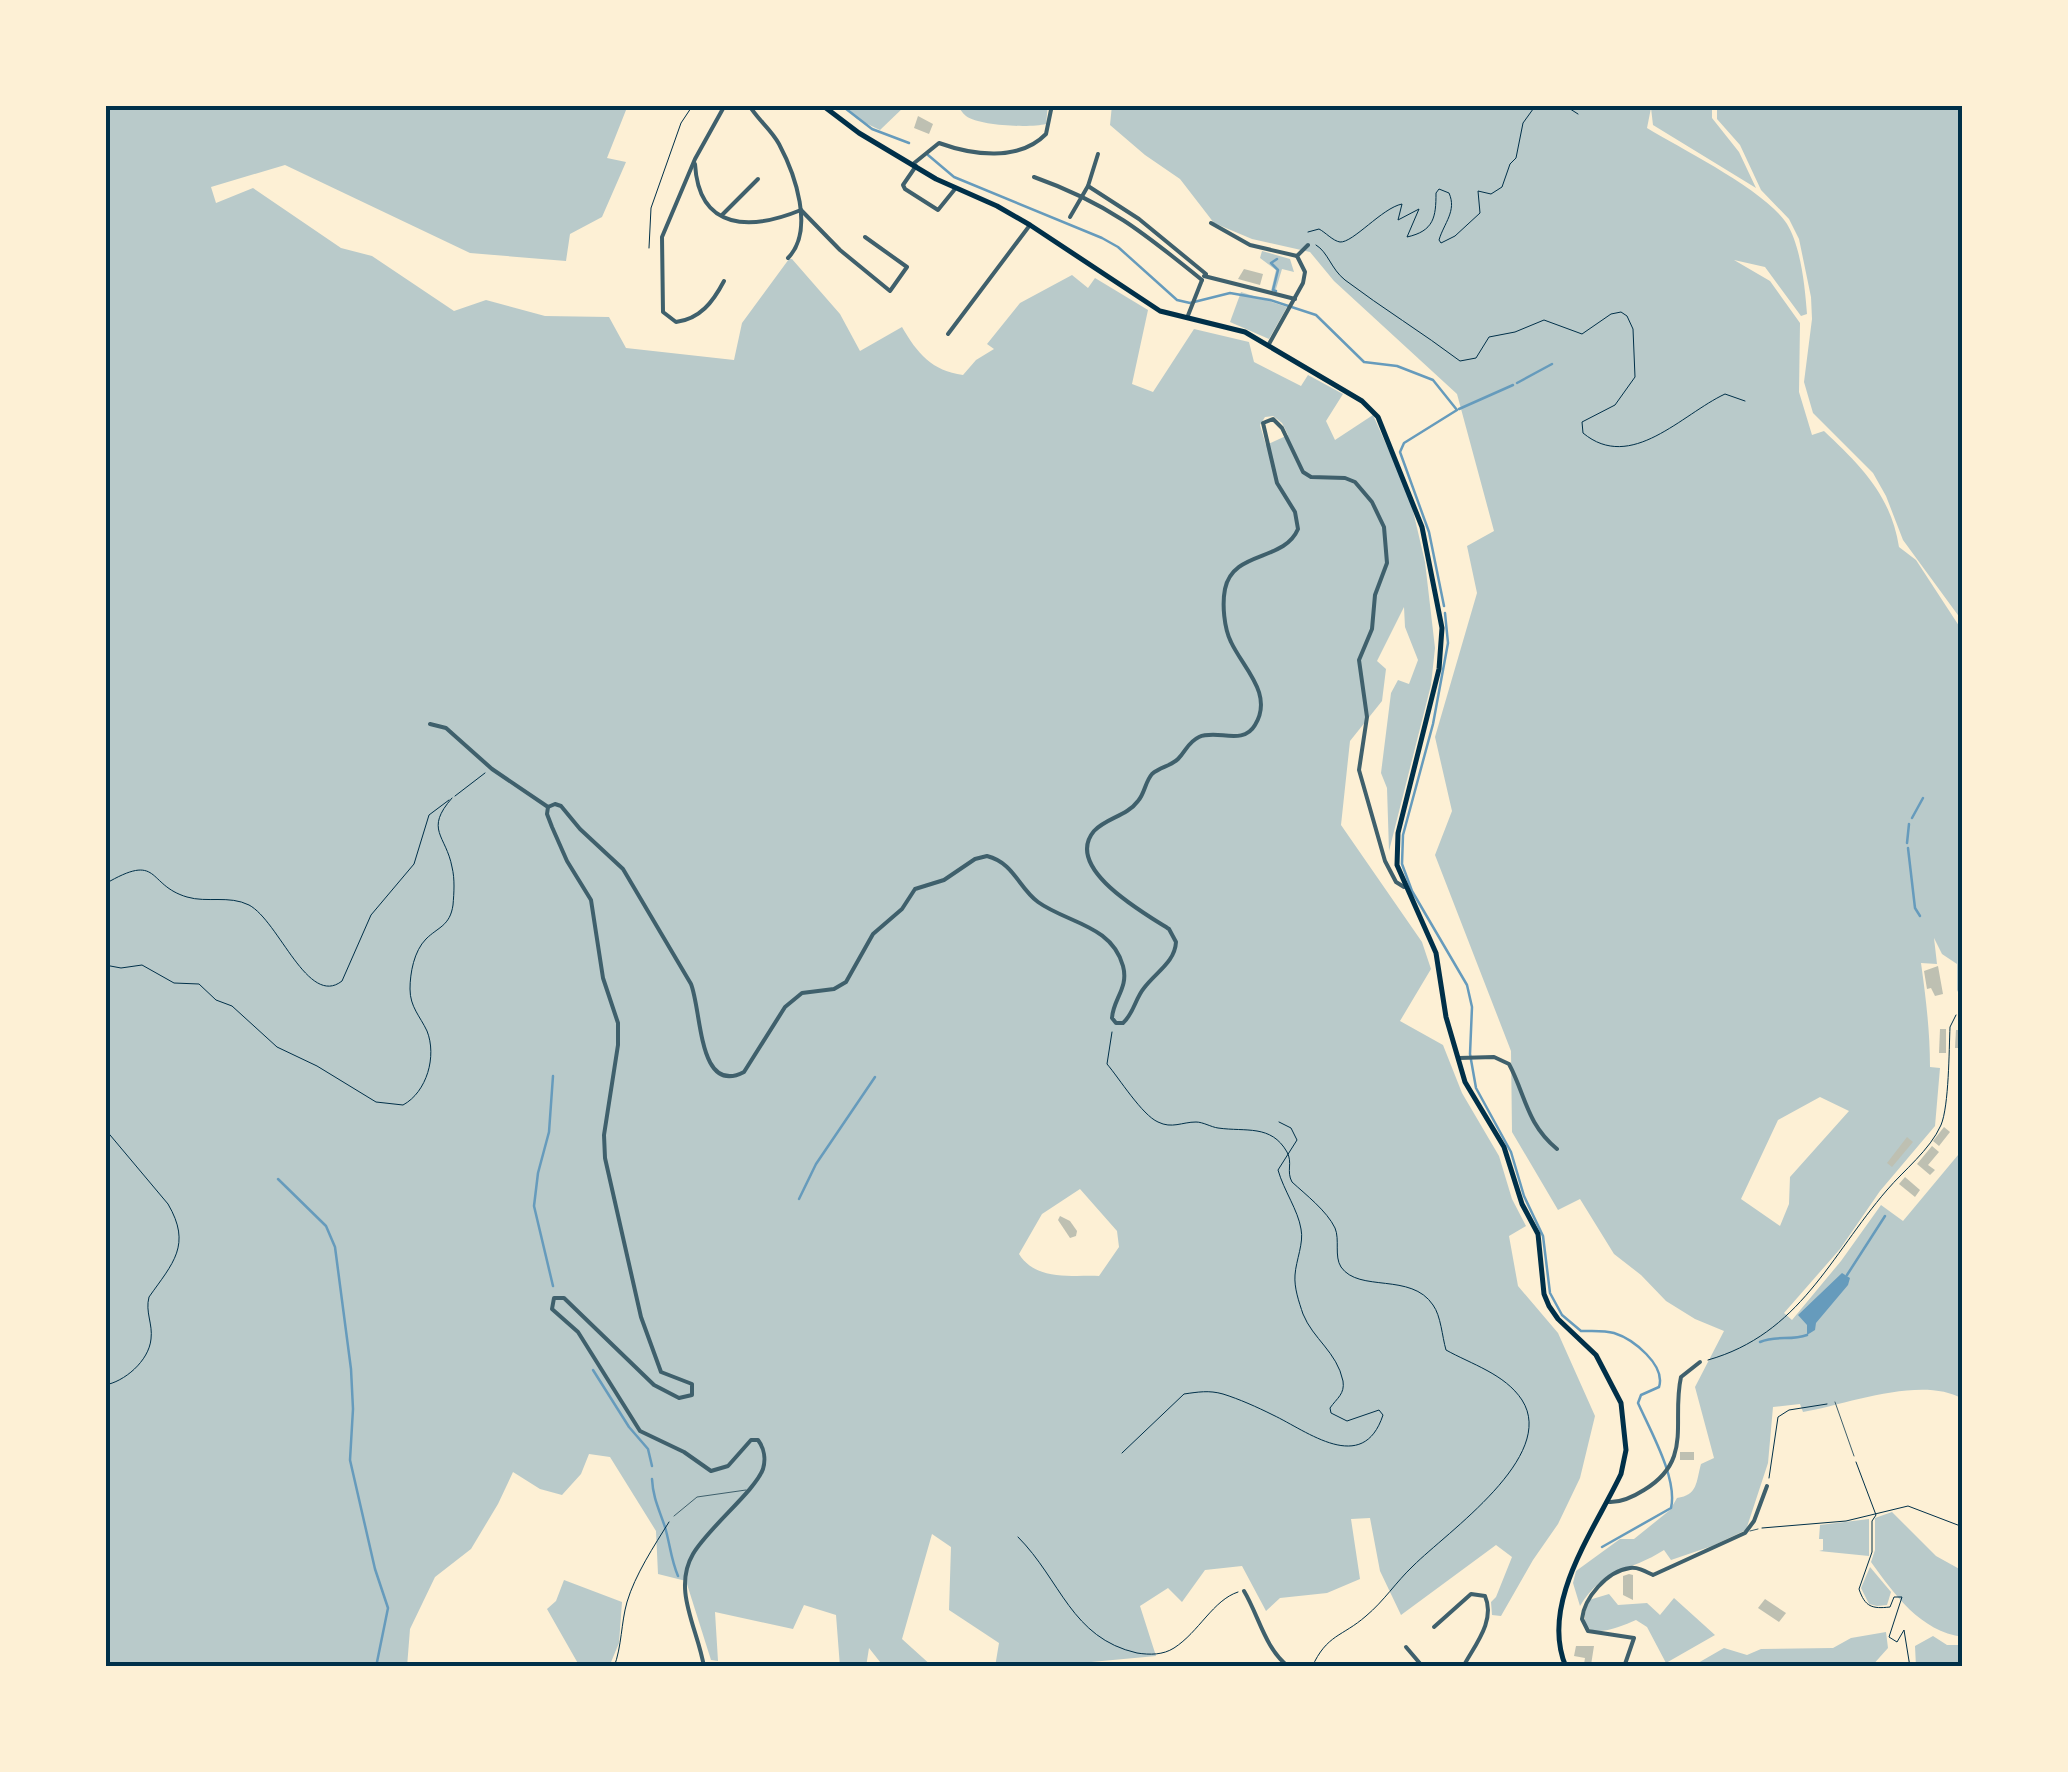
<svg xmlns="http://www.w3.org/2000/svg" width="2068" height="1772" viewBox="0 0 2068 1772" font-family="Arial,sans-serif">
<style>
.green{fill:#b9caca;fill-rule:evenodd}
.water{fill:#669bbc}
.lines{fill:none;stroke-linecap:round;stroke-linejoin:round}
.stream{stroke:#669bbc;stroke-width:2.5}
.building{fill:#bec0b2}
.path{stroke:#003049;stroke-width:1}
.service{stroke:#3f606c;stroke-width:1}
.minor{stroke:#3f606c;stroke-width:4}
.secondary{stroke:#003049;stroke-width:5}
.neatline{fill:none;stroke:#003049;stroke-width:4}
</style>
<rect width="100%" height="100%" fill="#fdf0d5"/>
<g class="green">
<path d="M105,105H628L607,158L626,162L602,217L570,234L566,261L470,253L285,165L211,187L216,203L253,188L341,248L372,256L454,311L486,300L545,316L609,317L626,348L734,360L742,323L789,259H792L840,314L860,351L902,327C917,353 932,371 963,375L976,360L994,349L987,344L1020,303L1072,275L1088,288L1095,278L1148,310L1132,384L1153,392L1194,329L1249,342L1254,362L1301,386L1308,375L1343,394L1326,421L1335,440L1373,415L1410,498L1425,562L1435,648L1431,685L1389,851L1387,788L1381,773L1391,693L1398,680L1409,684L1418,660L1405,627L1404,607L1377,661L1386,669L1382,701L1350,741L1341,825L1422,942L1431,969L1400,1021L1443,1045L1462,1093L1499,1156L1512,1199L1526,1226L1509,1236L1518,1286L1558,1333L1595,1416L1580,1478L1558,1524L1533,1560L1501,1616L1492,1615L1491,1602L1496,1597L1512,1557L1496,1545L1401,1615L1380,1571L1370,1518L1351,1519L1360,1579L1327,1593L1280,1598L1266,1611L1242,1566L1205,1570L1182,1602L1168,1588L1140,1606L1156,1656L1037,1667H995L999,1643L949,1610L951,1547L932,1534L902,1639L933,1667H884L869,1648L866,1667H840L836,1615L804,1605L793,1629L715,1612L718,1661L711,1660L686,1581L658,1574L656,1531L610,1457L589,1454L581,1474L562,1495L540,1489L513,1472L498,1504L471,1549L435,1577L410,1629L407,1667H105ZM1273,416L1282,423L1288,435L1266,445L1260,425L1265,417ZM1080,1189L1117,1231L1119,1247L1099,1276C1071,1275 1036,1281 1019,1254L1042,1214Z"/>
<polygon points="842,105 906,105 880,130 857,119"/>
<path d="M956,105H1048L1046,124C1030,128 980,126 966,116C962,113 960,108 956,105Z"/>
<path d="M1112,105H1712V118L1739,152L1756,188L1653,125L1651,108L1647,128C1683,150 1765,190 1787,224C1801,247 1805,287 1807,314L1801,316L1765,267L1734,260L1770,281L1800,323L1799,392L1812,435L1824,431C1860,465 1891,495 1899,547L1916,560L1963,632V1002L1957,990V964L1942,954L1934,938L1937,964L1921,963C1926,999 1930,1032 1930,1067L1940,1068L1935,1126L1880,1191L1840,1249L1784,1313L1792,1320L1841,1261L1881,1205L1903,1221L1963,1149V1399C1922,1375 1848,1404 1803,1412L1800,1404L1773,1407L1768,1463L1746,1530L1712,1546L1671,1560L1664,1550C1630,1572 1603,1568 1580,1606L1573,1583L1576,1571L1620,1539H1634L1670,1510L1677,1498C1698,1495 1696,1482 1701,1464L1714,1458L1695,1387L1724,1331L1695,1319L1666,1301L1641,1275L1614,1254L1580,1199L1558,1210L1512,1132L1511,1051L1435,855L1452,811L1435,737L1477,593L1467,546L1494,531L1457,394L1334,281L1310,252L1252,239L1214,223L1180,179L1145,155L1110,125ZM1820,1097L1849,1111L1790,1177L1789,1204L1780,1226L1741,1199L1778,1120Z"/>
<polygon points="1717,105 1963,105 1963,622 1903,540 1886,496 1873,473 1813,413 1804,382 1812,319 1811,297 1799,239 1789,219 1761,190 1740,145 1717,119"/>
<polygon points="1262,251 1290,259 1294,272 1282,269 1276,289 1271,291 1276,270 1260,258"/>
<polygon points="1241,292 1287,307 1269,339 1230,322"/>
<path d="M1892,1512L1936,1556L1963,1571V1637C1920,1631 1895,1595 1871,1562L1875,1550V1518Z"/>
<polygon points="1869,1519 1869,1556 1819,1551 1823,1550 1823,1539 1819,1539 1820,1525"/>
<polygon points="1870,1567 1891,1592 1887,1605 1877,1606 1869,1604 1861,1588"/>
<polygon points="564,1580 622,1602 619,1643 609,1667 580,1667 547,1609 556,1601"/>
<path d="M1609,1594L1618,1605L1647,1603L1660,1615L1674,1598L1715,1635L1666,1663L1647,1627L1636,1620C1614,1630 1571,1646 1589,1600Z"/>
<polygon points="1886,1632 1888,1648 1871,1667 1691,1667 1724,1648 1747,1655 1761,1649 1833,1648 1851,1638"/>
<polygon points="1933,1636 1947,1645 1963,1645 1963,1667 1916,1667 1915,1646"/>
</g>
<polygon class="water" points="1842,1273 1850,1278 1848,1285 1816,1323 1815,1330 1807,1335 1807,1325 1798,1315"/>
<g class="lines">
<g class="stream">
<polyline points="841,105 872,129 909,143"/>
<polyline points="928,155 954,177 1102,238 1118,247 1177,300 1190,303 1230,293 1270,300 1316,315 1364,362 1397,366 1433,380 1457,410 1404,443 1400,452 1429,532 1444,606"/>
<polyline points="1276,291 1273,290 1278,270 1271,263 1277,259"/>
<polyline points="1517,383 1552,364"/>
<polyline points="1459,409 1513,385"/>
<path d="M1445,613L1448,643L1433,724L1403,835L1402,864L1412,891L1467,985L1472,1007L1470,1054L1476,1088L1511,1152L1524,1196L1543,1236L1550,1293L1562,1315L1581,1331C1592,1331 1604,1330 1614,1333C1633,1339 1666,1365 1659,1387L1641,1395L1638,1403C1650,1430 1678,1479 1671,1508L1602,1547"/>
<polyline points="1912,818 1923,798"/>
<polyline points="1907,843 1909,824"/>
<polyline points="1908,848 1915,908 1920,916"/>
<polyline points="278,1179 326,1226 335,1247 351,1369 353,1409 350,1460 375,1569 388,1608 376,1667"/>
<polyline points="799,1199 816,1164 875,1077"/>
<polyline points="1847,1275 1885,1216"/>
<polyline points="553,1286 534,1206 538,1173 549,1132 553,1076"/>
<path d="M1760,1342C1776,1335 1791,1341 1807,1335"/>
<polyline points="593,1370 629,1427 648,1449 652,1466"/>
<path d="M652,1479C653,1498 659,1509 665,1527C670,1544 671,1560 678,1576"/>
</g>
</g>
<g class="building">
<polygon points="918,116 933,124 929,134 914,128"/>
<polygon points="1244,269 1263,274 1260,285 1238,279"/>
<polygon points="1938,966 1943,994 1935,996 1931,988 1927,989 1924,971"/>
<polygon points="1940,1029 1946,1029 1946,1053 1939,1053"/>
<polygon points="1956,1030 1963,1030 1963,1048 1955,1048"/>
<polygon points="1944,1127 1950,1132 1939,1146 1933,1141"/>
<polygon points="1907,1137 1913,1142 1892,1167 1887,1163"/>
<polygon points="1932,1146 1939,1152 1928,1165 1935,1170 1930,1175 1917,1164"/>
<polygon points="1905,1177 1920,1190 1915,1197 1899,1184"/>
<polygon points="1060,1216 1070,1221 1077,1231 1076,1236 1070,1238 1058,1220"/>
<rect x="1680" y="1452" width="14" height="8"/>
<polygon points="1629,1574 1633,1575 1633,1600 1623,1595 1623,1576"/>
<polygon points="1765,1599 1786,1613 1779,1622 1758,1608"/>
<polygon points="1576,1646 1594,1646 1591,1665 1584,1664 1585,1658 1574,1656"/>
</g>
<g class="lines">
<g class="path">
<polyline points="1564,105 1578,114"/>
<path d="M1308,232L1319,229C1325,232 1333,241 1340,242C1353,243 1382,208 1402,204L1398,220L1419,209L1407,237C1434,231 1436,217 1436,193L1439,189L1449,193C1457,211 1444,223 1439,240L1441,243L1455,236L1480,213L1478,191L1491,194L1502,187L1510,164L1516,158L1523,123L1536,105"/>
<path d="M1316,245C1328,252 1331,269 1345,280C1382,308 1423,333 1460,361L1476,358L1489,337L1515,332L1544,320L1582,334L1611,314L1621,312L1627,316L1633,329L1635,377L1615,405L1582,422L1583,433C1631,473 1682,414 1725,394L1745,401"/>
<polyline points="649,248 651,208 681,123 693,105"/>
<polyline points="455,796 485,773"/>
<path d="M105,884C161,851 146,885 187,897C207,903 229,895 249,905C279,921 308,1008 342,981L371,915L414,864L429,815L449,800"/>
<path d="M105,965L121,968L142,965L174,983L199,984L216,1000L232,1006L277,1047L317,1066L376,1102L403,1105C427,1092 437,1056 427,1031C420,1016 410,1007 410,989C410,973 414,951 426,939C438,927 450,926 453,905C454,893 455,879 452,867C446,835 424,830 452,798"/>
<path d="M1112,1032L1107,1064C1119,1078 1142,1115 1158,1122C1172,1129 1182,1122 1196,1122C1203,1122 1211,1127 1218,1128C1246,1132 1271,1124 1287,1152C1293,1163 1286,1171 1292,1182C1305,1194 1327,1211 1335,1228C1340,1240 1334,1256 1341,1267C1359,1293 1411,1272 1433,1305C1441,1316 1442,1336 1446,1350C1471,1364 1505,1374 1522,1400C1558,1456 1447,1532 1413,1566C1396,1582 1384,1601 1366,1616C1342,1637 1327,1634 1312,1667"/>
<path d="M105,1129L168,1204C192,1245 173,1263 149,1297C145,1312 153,1324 151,1339C149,1361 124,1382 105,1385"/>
<path d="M1708,1360C1800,1334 1830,1256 1887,1190C1904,1170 1930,1150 1941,1125C1949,1106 1949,1050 1950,1027L1956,1015"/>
<path d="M1122,1453L1184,1394C1198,1392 1209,1390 1223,1394C1239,1399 1257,1407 1273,1415C1307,1431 1363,1476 1383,1415L1379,1410L1347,1421L1331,1413L1330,1408C1337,1398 1345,1394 1343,1381C1337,1352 1313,1339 1303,1314C1299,1302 1294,1288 1295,1275C1296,1260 1304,1243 1301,1229C1298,1210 1284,1191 1278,1170L1297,1140L1291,1128L1279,1122"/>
<path d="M1856,1462L1876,1515L1872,1521V1552L1859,1589C1865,1607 1872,1609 1890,1607L1894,1597H1902L1889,1637L1897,1642L1904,1630L1910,1667"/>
<polyline points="1769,1478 1778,1417 1789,1410 1827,1404"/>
<polyline points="1762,1528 1846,1521 1908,1506 1963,1527"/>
<path d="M1018,1537C1061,1580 1071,1638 1137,1653C1150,1655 1163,1655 1174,1648C1199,1632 1213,1600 1238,1592"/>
<path d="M614,1667C622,1646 621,1623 627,1602C635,1575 654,1546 669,1522"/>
</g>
<g class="service">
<polyline points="1835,1402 1854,1456"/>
<polyline points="674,1516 697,1497 746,1490"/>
<polyline points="1750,1531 1758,1529"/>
</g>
<g class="minor">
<path d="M749,105C757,119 771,129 779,144C795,174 815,230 788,258"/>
<path d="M695,164C699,232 752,230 801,210"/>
<path d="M913,164L939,143C972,155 1019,162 1046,134L1052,105"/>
<polyline points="916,166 903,185 905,189 938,210 955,189"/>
<path d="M1034,177C1107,203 1143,232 1202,280"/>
<polyline points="1088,186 1139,219 1206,274"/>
<polyline points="801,210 840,250 890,291 907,267 865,237"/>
<polyline points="722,215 758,179"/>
<polyline points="1070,217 1088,186 1098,154"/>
<polyline points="1211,223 1250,245 1297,256"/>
<polyline points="1204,276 1295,299"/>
<path d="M724,281C713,302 700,319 676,322L663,312L662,237L695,159L725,105"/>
<polyline points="1187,318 1202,280"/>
<polyline points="948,334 1030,225"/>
<polyline points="1269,344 1303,283 1305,272 1297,256 1308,245"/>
<path d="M430,724L446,728L492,769L548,807L555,804L561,806L580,829L623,869L691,984C702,1012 698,1096 744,1072L785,1007L802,993L834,989L846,982L873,934L902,909L915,889L944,880L975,859L987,856C1014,863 1018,887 1038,902C1067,923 1112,925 1123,966C1129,988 1113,999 1112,1018L1116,1023H1123C1134,1013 1135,999 1144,988C1156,972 1175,962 1176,942L1169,929C1144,913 1063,868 1094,831C1106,818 1127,816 1138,801C1145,793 1145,782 1152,774C1160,767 1171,766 1178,759C1186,751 1188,742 1199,737C1217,729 1243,746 1255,725C1274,694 1243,668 1231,642C1224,628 1222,604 1225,589C1233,550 1284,562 1298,529L1295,512L1277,483L1263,423L1273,419L1282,428L1303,472L1311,477L1345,478L1355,482L1372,502L1384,527L1387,563L1375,595L1372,629L1359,660L1367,717L1359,770L1385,861L1396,882L1404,887"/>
<path d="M548,807L547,814L552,827L567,861L591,900L603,978L618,1023V1045L604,1135L605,1158L641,1317L661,1372L692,1384V1395L679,1398L654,1385L564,1298H554L552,1309L578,1332L640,1431L684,1452L711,1471L728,1466L751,1440H758C764,1448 766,1459 763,1469C755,1491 708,1528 693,1554C672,1590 698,1629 704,1667"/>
<path d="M1459,1058L1494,1057L1509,1064C1526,1096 1526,1123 1557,1149"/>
<path d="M1608,1502C1621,1503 1633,1497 1644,1490C1694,1460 1671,1421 1681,1377L1700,1362"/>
<path d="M1244,1591C1259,1616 1265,1649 1289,1667"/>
<path d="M1434,1627L1471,1594L1485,1596C1496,1621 1474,1646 1463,1667"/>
<polyline points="1406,1647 1423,1667"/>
<path d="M1624,1667L1634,1638L1588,1631L1582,1619C1584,1598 1607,1571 1630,1568C1638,1567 1645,1571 1653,1575L1745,1533L1754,1521L1767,1486"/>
</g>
<path class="secondary" d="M822,105L859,133L936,179L997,206L1030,225L1160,311L1245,332L1362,401L1378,417L1422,527L1442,628L1439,669L1398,833L1397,865L1436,953L1446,1017L1465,1082L1504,1147L1522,1204L1538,1234L1544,1294L1549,1306L1558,1319L1596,1355L1621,1403L1626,1450L1621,1474C1594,1531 1539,1604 1566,1667"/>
</g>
<rect width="2068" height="1772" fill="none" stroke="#fdf0d5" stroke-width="215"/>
<rect x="108" y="108" width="1852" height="1556" class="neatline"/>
</svg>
